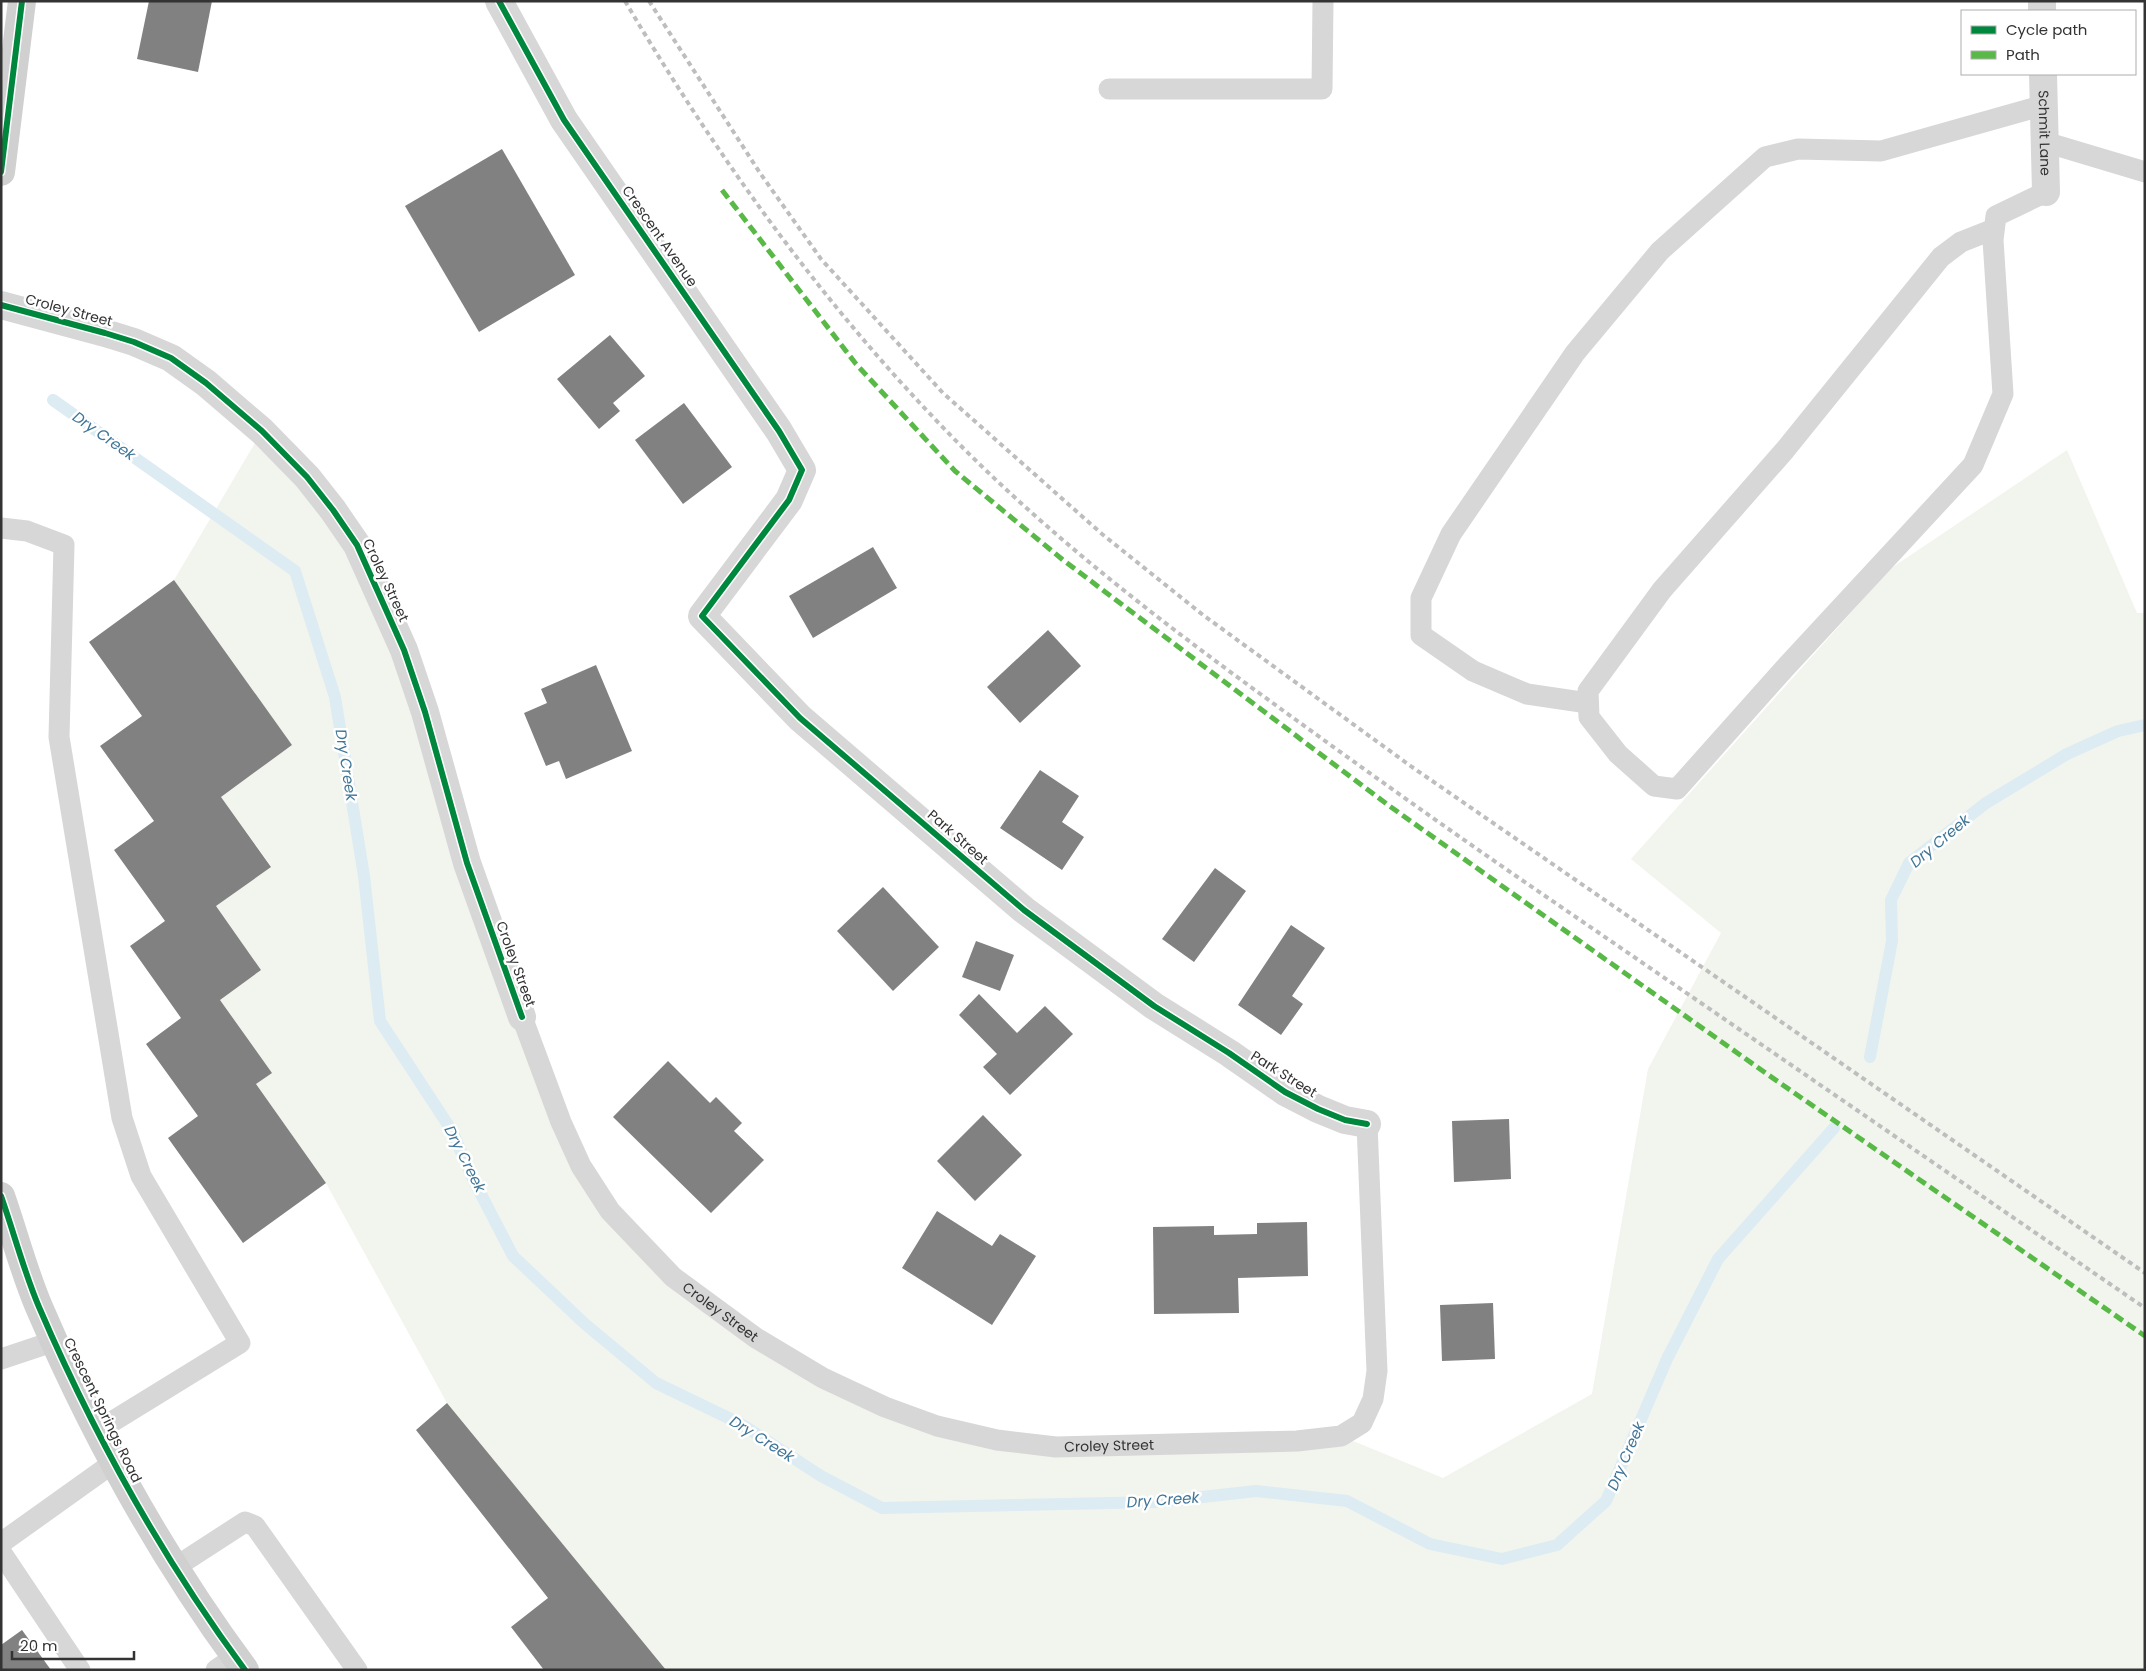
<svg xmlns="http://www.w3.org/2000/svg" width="2146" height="1671" viewBox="0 0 2146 1671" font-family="Poppins,sans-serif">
<rect width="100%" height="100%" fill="#fff"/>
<!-- green -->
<polygon fill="#f1f5ed" points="262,431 357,545 581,1166 673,1277 823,1378 997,1440 1341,1436 1443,1478 1592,1394 1648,1069 1721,933 1631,859 1890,569 2067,450 2137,613 2145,613 2145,1670 666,1670 447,1403 326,1183 256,1084 271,1073 220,1000 261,970 216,906 271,866 221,797 292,745 174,580"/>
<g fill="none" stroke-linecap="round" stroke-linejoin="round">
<!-- stream -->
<g stroke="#ddebf3" stroke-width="12">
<polyline points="53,400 295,571 335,697 364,876 380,1021 452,1131 472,1177 513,1256 585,1324 656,1383 741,1424 821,1476 882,1508 1158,1502 1256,1491 1347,1501 1430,1544 1502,1559 1557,1545 1606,1501 1667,1359 1718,1259 1834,1128"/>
<polyline points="1870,1057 1892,941 1891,900 1909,863 1986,803 2067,754 2118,731 2145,725"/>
</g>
</g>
<!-- building -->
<g fill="#818181">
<polygon points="149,1 212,1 198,72 137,59"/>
<polygon points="502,149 575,275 479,332 405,206"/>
<polygon points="610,335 645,376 613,403 620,411 599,429 557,379"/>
<polygon points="684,403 732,467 683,504 635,440"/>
<polygon points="873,547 897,588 813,638 789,596"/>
<polygon points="174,580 292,745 221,797 271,867 216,906 261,970 220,1000 272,1073 256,1084 326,1183 243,1243 168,1138 198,1116 146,1044 181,1018 130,946 165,921 114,850 154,821 100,746 142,716 89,642"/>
<polygon points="1048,630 1081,666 1020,723 987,687"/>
<polygon points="596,665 632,751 566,779 559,761 546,766 524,713 547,703 541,689"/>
<polygon points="1040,770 1079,796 1062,822 1084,837 1062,870 1000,828"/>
<polygon points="1215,868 1246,891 1194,962 1162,939"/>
<polygon points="883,887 939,947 893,991 837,931"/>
<polygon points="1291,925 1325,948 1292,996 1303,1004 1281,1035 1238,1005"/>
<polygon points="976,941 1014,955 1000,991 962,977"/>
<polygon points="979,994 1017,1033 1045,1006 1073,1034 1010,1095 983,1067 997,1054 959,1015"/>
<polygon points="668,1061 710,1103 716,1097 742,1123 734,1131 764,1160 711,1213 613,1117"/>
<polygon points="983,1115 1022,1155 975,1201 937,1161"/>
<polygon points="1509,1119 1511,1179 1454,1182 1452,1121"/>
<polygon points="937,1211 992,1246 1000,1234 1036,1256 992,1325 902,1268"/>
<polygon points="1307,1222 1308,1276 1238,1278 1239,1313 1154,1314 1153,1227 1214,1226 1214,1235 1257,1234 1257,1223"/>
<polygon points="1493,1303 1495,1359 1442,1361 1440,1305"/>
<polygon points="447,1403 666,1670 544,1670 511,1627 548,1598 416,1430"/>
<polygon points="22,1630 51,1670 1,1670 1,1645"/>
</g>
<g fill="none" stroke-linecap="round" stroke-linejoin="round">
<!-- lane -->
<g stroke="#d7d7d7" stroke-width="21">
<polyline points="1109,89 1322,89 1323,1"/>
<polyline points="2045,142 2145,172"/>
<polyline points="1994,229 1961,242 1941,257 1785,450 1662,590 1588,691 1589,717 1618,754 1654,786 1677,789 1785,668 1973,465 2003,394 1993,240 1996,216 2046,192"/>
<polyline points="1,528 27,531 64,545 59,737 122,1118 141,1176 240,1343 97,1431"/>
<polyline points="1588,703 1527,694 1473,671 1421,635 1421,598 1451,534 1575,353 1660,251 1765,157 1798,149 1881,151 2044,105"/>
<path id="s1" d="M522,1017L561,1122L581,1166L610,1211L673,1277L756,1338L823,1378L885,1407L937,1426L997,1440L1056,1447L1297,1441L1341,1436L1362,1423L1373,1399L1377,1371L1367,1124"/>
<polyline points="1,1359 55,1341"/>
<polyline points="1,1543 113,1463"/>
<polyline points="1,1552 80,1670"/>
<polyline points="174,1568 245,1522 255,1526 357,1670"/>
<polyline points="216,1670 235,1657"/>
</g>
<!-- street -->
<g stroke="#d7d7d7" stroke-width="28">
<polyline points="499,1 564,120 779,431 802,470 789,500 702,616 800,718 1024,910 1154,1006 1229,1053 1285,1092 1318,1109 1345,1120 1367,1124"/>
<polyline points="2042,1 2042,11"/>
<path id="s2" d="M2043,74L2046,192"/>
<polyline points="1,305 105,333 134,342 171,358 206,383 262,431 307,477 333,510 357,545 404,650 425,712 467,863 522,1017"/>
</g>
<!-- secondary -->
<g stroke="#d0d0d0" stroke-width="28">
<polyline points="1,172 22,1"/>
<path d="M1,1196C14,1233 24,1272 39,1307C94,1435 162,1558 245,1670"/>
</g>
<!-- rail -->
<g stroke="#bebebe" stroke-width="4" stroke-dasharray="5 4" stroke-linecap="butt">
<path d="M625,1C713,150 814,292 933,417C1031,521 1144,609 1259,693C1344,755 1429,816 1516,876C1726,1020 1935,1164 2145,1308"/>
<polyline points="649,1 760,173 821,259 943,393 1102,534 1203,615 1412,767 2145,1273"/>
</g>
<!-- quiet -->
<polyline stroke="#58b947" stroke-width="5" stroke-dasharray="10 5" stroke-linecap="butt" points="722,190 856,364 955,471 1063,560 1388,805 1767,1074 2145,1336"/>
<!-- cycleway casing -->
<g stroke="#fff" stroke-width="9">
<g id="cycleway">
<polyline points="499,1 564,120 779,431 802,470 789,500 702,616 800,718 1024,910 1154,1006 1229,1053 1285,1092 1318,1109 1345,1120 1367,1124"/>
<polyline points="1,172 22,1"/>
<polyline points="1,305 105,333 134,342 171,358 206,383 262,431 307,477 333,510 357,545 404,650 425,712 467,863 522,1017"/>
<path d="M1,1196C14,1233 24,1272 39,1307C94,1435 162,1558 245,1670"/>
</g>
</g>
<!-- cycleway -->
<use href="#cycleway" stroke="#00873e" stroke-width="6"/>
</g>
<g text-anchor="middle" stroke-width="5" stroke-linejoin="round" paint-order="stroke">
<!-- street labels -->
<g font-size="14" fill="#333" stroke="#fff">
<text dy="5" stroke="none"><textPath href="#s2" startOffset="59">Schmit Lane</textPath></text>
<text transform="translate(660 236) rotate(55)" y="5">Crescent Avenue</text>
<text transform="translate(69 310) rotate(15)" y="5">Croley Street</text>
<text transform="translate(386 580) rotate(65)" y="5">Croley Street</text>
<text transform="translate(958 837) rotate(41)" y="5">Park Street</text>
<text transform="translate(516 964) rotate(70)" y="5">Croley Street</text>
<text transform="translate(1284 1074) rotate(32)" y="5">Park Street</text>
<text dy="5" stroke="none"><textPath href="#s1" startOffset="364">Croley Street</textPath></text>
<text transform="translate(103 1410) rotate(64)" y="5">Crescent Springs Road</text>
<text dy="5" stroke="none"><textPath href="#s1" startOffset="784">Croley Street</textPath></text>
</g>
<!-- water labels -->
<g font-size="15" font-style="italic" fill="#3f7597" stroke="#fff">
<text transform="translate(104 436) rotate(35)" y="5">Dry Creek</text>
<text transform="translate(346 765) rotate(81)" y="5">Dry Creek</text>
<text transform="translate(1940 841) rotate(-40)" y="5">Dry Creek</text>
<text transform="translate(465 1159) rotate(63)" y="5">Dry Creek</text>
<text transform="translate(762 1439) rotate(32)" y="5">Dry Creek</text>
<text transform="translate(1626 1456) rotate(-67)" y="5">Dry Creek</text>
<text transform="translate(1163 1500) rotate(-4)" y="5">Dry Creek</text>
</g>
</g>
<!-- border -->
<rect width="2146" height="1671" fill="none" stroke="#333333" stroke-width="5"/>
<!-- legend -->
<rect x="1961" y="10" width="175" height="65" fill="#ffffff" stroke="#adadad"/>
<rect x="1971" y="26" width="25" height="8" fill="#00873e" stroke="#adadad"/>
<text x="2006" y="35" font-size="15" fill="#333333">Cycle path</text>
<rect x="1971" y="51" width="25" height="8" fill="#58b947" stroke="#adadad"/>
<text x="2006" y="60" font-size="15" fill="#333333">Path</text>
<!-- scale -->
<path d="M12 1651v8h122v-8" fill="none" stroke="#333333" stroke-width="2.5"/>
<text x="20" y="1651" font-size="15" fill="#333333" stroke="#ffffff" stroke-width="4" paint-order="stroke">20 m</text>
</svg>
